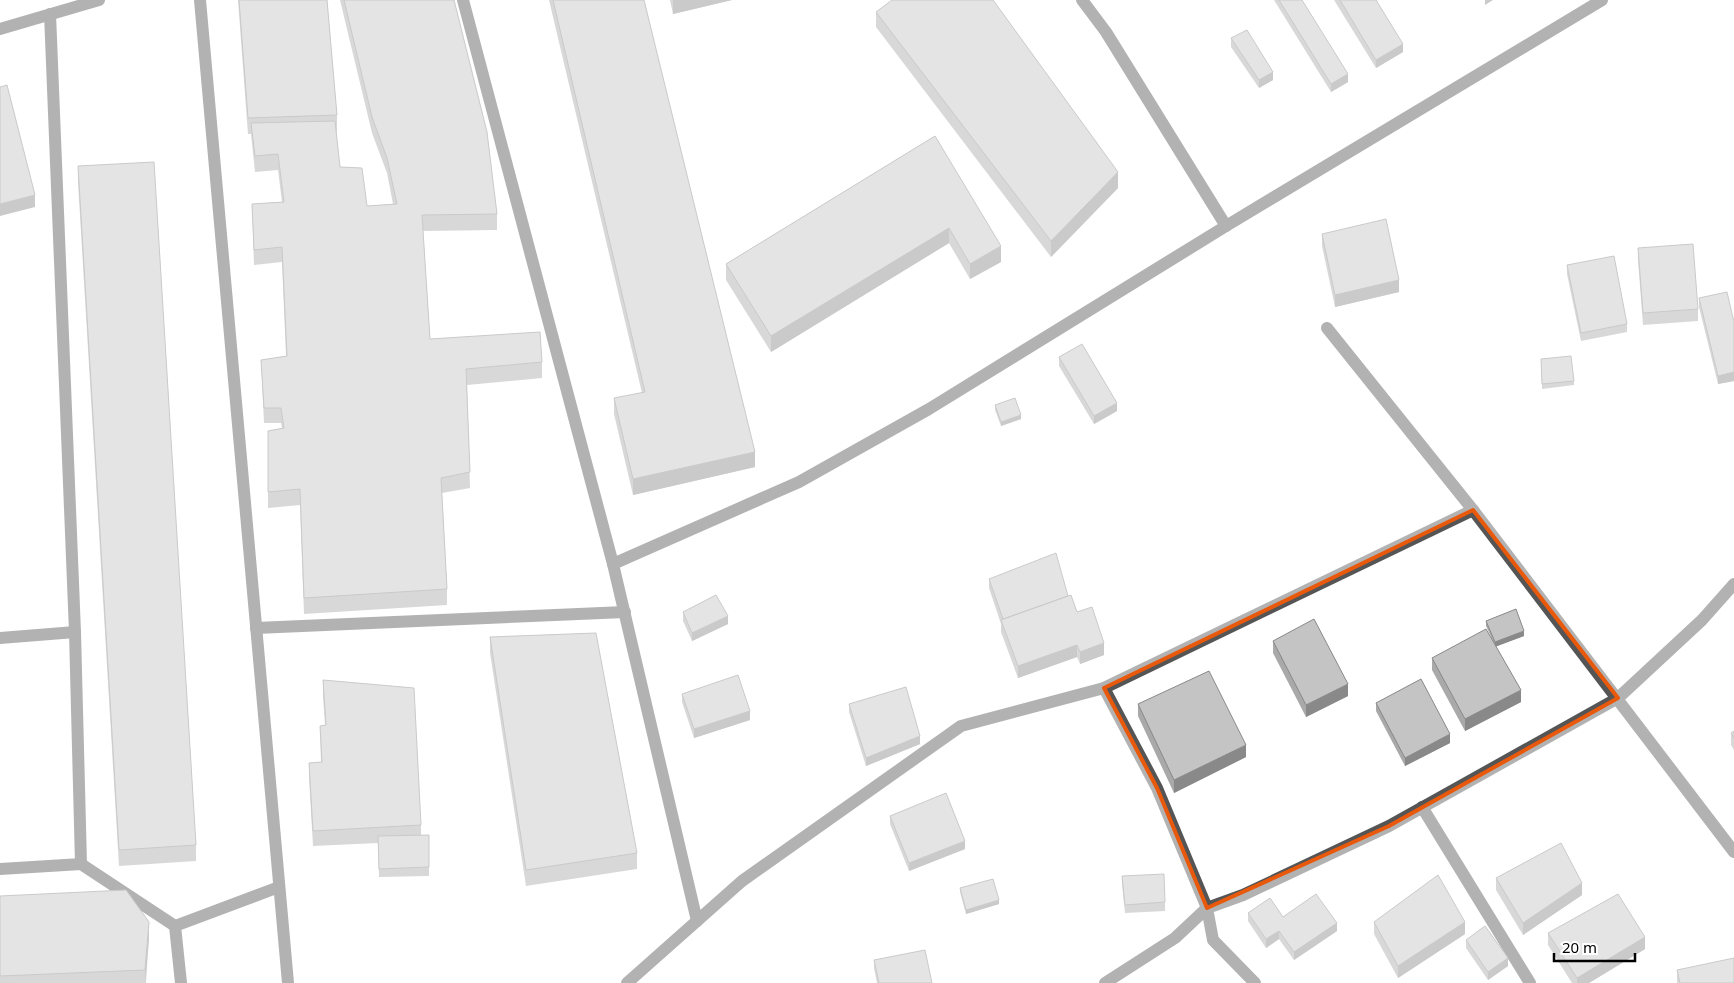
<svg xmlns="http://www.w3.org/2000/svg" width="1734" height="983" viewBox="0 0 1734 983" font-family="'Noto Sans',sans-serif">
<rect width="100%" height="100%" fill="#fff"/>
<g fill="none" stroke-linecap="round" stroke-linejoin="round">
<!-- minor -->
<g stroke="#555" stroke-width="12">
<polyline points="200,0 288,983"/>
<polyline points="463,0 613,564 697,921"/>
<polyline points="1082,0 1106,32 1226,226"/>
<polyline points="0,29 99,0"/>
<polyline points="1327,328 1473,510"/>
<polyline points="613,564 799,482 929,409 1226,226 1602,0"/>
<polyline points="256,628 625,612"/>
<polyline points="0,638 75,632"/>
<polyline points="1104,688 1157,788 1207,908 1213,940 1255,983"/>
<polyline points="1422,807 1530,983"/>
<polyline points="81,864 175,926 181,983"/>
<polyline points="0,869 81,864 75,632 50,14"/>
<polyline points="175,926 279,887"/>
<polyline points="627,983 742,881 961,726 1104,688 1473,510 1734,852"/>
<polyline points="1105,983 1175,938 1207,908 1243,895 1389,826 1618,698 1702,620 1734,584"/>
</g>
</g>
<!-- wall -->
<g fill="#a9a9a9">
<polygon points="238,0 327,0 337,115 337,131 336,131 340,167 367,206 393,204 387,173 372,133 340,0 454,0 497,214 497,230 423,231 430,339 542,362 542,378 467,385 470,488 442,493 447,589 447,605 304,614 300,505 268,508 268,431 282,428 281,423 264,423 261,360 286,356 282,262 254,265 252,204 282,202 278,170 255,172 251,134 248,134"/>
<polygon points="549,0 644,0 755,467 633,495 614,414 614,398 642,393"/>
<polygon points="670,0 732,0 673,14"/>
<polygon points="1274,0 1302,0 1348,82 1331,92"/>
<polygon points="1334,0 1376,0 1403,52 1376,68"/>
<polygon points="876,12 1118,188 1051,257 876,27"/>
<polygon points="1231,38 1273,80 1259,88 1231,47"/>
<polygon points="935,136 1001,262 970,279 949,243 771,352 726,280 726,264"/>
<polygon points="78,166 196,845 196,861 119,866 78,182"/>
<polygon points="1322,234 1399,292 1335,307 1322,246"/>
<polygon points="1638,248 1698,309 1698,321 1643,325 1638,260"/>
<polygon points="1567,265 1627,324 1627,332 1581,341 1567,274"/>
<polygon points="1699,298 1734,322 1734,381 1718,384 1699,307"/>
<polygon points="1059,357 1117,411 1094,424 1059,366"/>
<polygon points="1541,359 1574,381 1574,385 1542,389"/>
<polygon points="995,405 1021,419 1001,426 995,410"/>
<polygon points="989,579 1068,596 1104,655 1080,664 1077,657 1018,678 1001,632 1001,624 989,588"/>
<polygon points="683,612 728,624 692,641 683,621"/>
<polygon points="1486,621 1524,636 1496,646 1521,702 1465,731 1432,670 1432,658 1494,643 1486,626"/>
<polygon points="490,637 637,853 637,869 526,886 490,653"/>
<polygon points="1273,641 1348,696 1306,717 1273,653"/>
<polygon points="323,680 421,825 421,835 429,835 429,876 379,877 378,843 313,846 309,778 309,763 321,762 320,726 325,725 323,696"/>
<polygon points="682,694 750,720 694,738 682,702"/>
<polygon points="1376,703 1450,743 1405,766 1376,711"/>
<polygon points="849,704 920,744 866,766 849,712"/>
<polygon points="1138,704 1246,757 1174,793 1138,716"/>
<polygon points="1734,731 1734,750 1731,745 1731,733"/>
<polygon points="890,816 965,849 909,871 890,824"/>
<polygon points="1122,876 1165,902 1165,911 1125,913 1122,884"/>
<polygon points="1496,878 1582,895 1523,935 1496,890"/>
<polygon points="960,888 999,904 966,914 960,892"/>
<polygon points="0,896 149,938 146,983 0,983"/>
<polygon points="1248,913 1283,917 1337,931 1294,960 1279,939 1266,948 1248,921"/>
<polygon points="1374,922 1465,934 1398,978 1374,934"/>
<polygon points="1548,933 1645,949 1589,983 1572,983 1548,945"/>
<polygon points="1466,940 1508,966 1488,980 1466,948"/>
<polygon points="874,960 932,983 877,983 874,968"/>
<polygon points="1677,970 1734,983 1677,983"/>
</g>
<!-- shaded-wall -->
<g fill="#898989">
<polygon points="673,0 732,0 673,14"/>
<polygon points="1485,0 1493,0 1485,5"/>
<polygon points="1403,44 1403,52 1376,68 1376,60"/>
<polygon points="1273,72 1273,80 1259,88 1259,80"/>
<polygon points="1348,74 1348,82 1331,92 1331,84"/>
<polygon points="1118,172 1118,188 1051,257 1051,241"/>
<polygon points="35,195 35,207 0,216 0,204"/>
<polygon points="949,228 949,243 771,352 771,336"/>
<polygon points="1001,246 1001,262 970,279 970,264"/>
<polygon points="1399,280 1399,292 1335,307 1335,295"/>
<polygon points="1734,372 1734,381 1718,384 1718,376"/>
<polygon points="1117,403 1117,411 1094,424 1094,416"/>
<polygon points="1021,415 1021,419 1001,426 1001,422"/>
<polygon points="755,452 755,467 633,495 633,479"/>
<polygon points="728,616 728,624 692,641 692,633"/>
<polygon points="1524,631 1524,636 1495,647 1495,642"/>
<polygon points="1104,643 1104,655 1080,664 1080,652"/>
<polygon points="1077,645 1077,657 1018,678 1018,666"/>
<polygon points="1348,684 1348,696 1306,717 1306,705"/>
<polygon points="1521,690 1521,702 1465,731 1465,719"/>
<polygon points="750,711 750,720 694,738 694,729"/>
<polygon points="1450,734 1450,743 1405,766 1405,758"/>
<polygon points="920,736 920,744 866,766 866,758"/>
<polygon points="1246,745 1246,757 1174,793 1174,780"/>
<polygon points="965,841 965,849 909,871 909,863"/>
<polygon points="1582,883 1582,895 1523,935 1523,923"/>
<polygon points="999,900 999,904 966,914 966,910"/>
<polygon points="149,922 149,938 145,983 145,970"/>
<polygon points="1465,922 1465,934 1398,978 1398,966"/>
<polygon points="1337,923 1337,931 1294,960 1294,952"/>
<polygon points="1279,931 1279,939 1266,948 1266,939"/>
<polygon points="1645,937 1645,949 1589,983 1577,983 1577,978"/>
<polygon points="1508,958 1508,966 1488,980 1488,972"/>
</g>
<!-- building -->
<g fill="#c4c4c4" stroke="#898989">
<polygon points="239,0 327,0 337,115 248,118"/>
<polygon points="344,0 454,0 487,132 497,214 422,215 430,339 540,332 542,362 466,369 470,472 441,478 447,589 304,598 300,489 268,492 268,431 284,428 281,408 264,408 261,360 287,356 282,247 254,250 252,204 284,202 278,154 255,156 251,123 335,121 340,167 362,168 367,206 397,204 387,158 372,117"/>
<polygon points="553,0 644,0 755,452 633,479 614,398 645,392"/>
<polygon points="892,0 993,0 1118,172 1051,241 876,12"/>
<polygon points="1279,0 1302,0 1348,74 1331,84"/>
<polygon points="1340,0 1376,0 1403,44 1376,60"/>
<polygon points="1247,30 1273,72 1259,80 1231,38"/>
<polygon points="7,85 35,195 0,204 0,87"/>
<polygon points="935,136 1001,246 970,264 949,228 771,336 726,264"/>
<polygon points="154,162 196,845 119,850 78,166"/>
<polygon points="1386,219 1399,280 1335,295 1322,234"/>
<polygon points="1693,244 1698,309 1643,313 1638,248"/>
<polygon points="1614,256 1627,324 1581,333 1567,265"/>
<polygon points="1727,292 1734,322 1734,372 1718,376 1699,298"/>
<polygon points="1082,344 1117,403 1094,416 1059,357"/>
<polygon points="1571,356 1574,381 1542,384 1541,359"/>
<polygon points="1015,398 1021,415 1001,422 995,405"/>
<polygon points="1056,553 1068,596 1003,619 989,579"/>
<polygon points="716,595 728,616 692,633 683,612"/>
<polygon points="1071,595 1077,612 1092,607 1104,643 1080,652 1077,645 1018,666 1001,620"/>
<polygon points="1516,609 1524,631 1495,642 1486,621"/>
<polygon points="1314,619 1348,684 1306,705 1273,641"/>
<polygon points="1486,629 1521,690 1465,719 1432,658"/>
<polygon points="596,633 637,853 526,870 490,637"/>
<polygon points="1209,671 1246,745 1174,780 1138,704"/>
<polygon points="738,675 750,711 694,729 682,694"/>
<polygon points="1421,679 1450,734 1405,758 1376,703"/>
<polygon points="323,680 414,688 421,825 313,831 309,763 322,762 320,726 326,725"/>
<polygon points="906,687 920,736 866,758 849,704"/>
<polygon points="1734,731 1734,738 1731,733"/>
<polygon points="946,793 965,841 909,863 890,816"/>
<polygon points="429,835 429,867 379,869 378,836"/>
<polygon points="1561,843 1582,883 1523,923 1496,878"/>
<polygon points="1164,874 1165,902 1125,905 1122,876"/>
<polygon points="1438,875 1465,922 1398,966 1374,922"/>
<polygon points="993,879 999,900 966,910 960,888"/>
<polygon points="126,890 149,922 145,970 0,976 0,896"/>
<polygon points="1316,894 1337,923 1294,952 1279,931 1266,939 1248,913 1270,898 1283,917"/>
<polygon points="1618,894 1645,937 1577,978 1548,933"/>
<polygon points="1485,926 1508,958 1488,972 1466,940"/>
<polygon points="925,950 932,983 879,983 874,960"/>
<polygon points="1734,958 1734,983 1680,983 1677,970"/>
</g>
<!-- marked area -->
<path d="M0 0H1734V983H0ZM1473,510L1618,698L1389,826L1207,908L1157,788L1104,688Z" fill="#fff" fill-opacity=".55" fill-rule="evenodd"/>
<path fill="none" stroke="#e8590c" stroke-width="4" stroke-linejoin="round" d="M1473,510L1618,698L1389,826L1207,908L1157,788L1104,688Z"/>
<!-- scale -->
<path d="M1554 953v8h81v-8" fill="none" stroke="#000000" stroke-width="2.5"/>
<text x="1562" y="953" font-size="15" fill="#000000" stroke="#ffffff" stroke-width="4" paint-order="stroke">20 m</text>
</svg>
